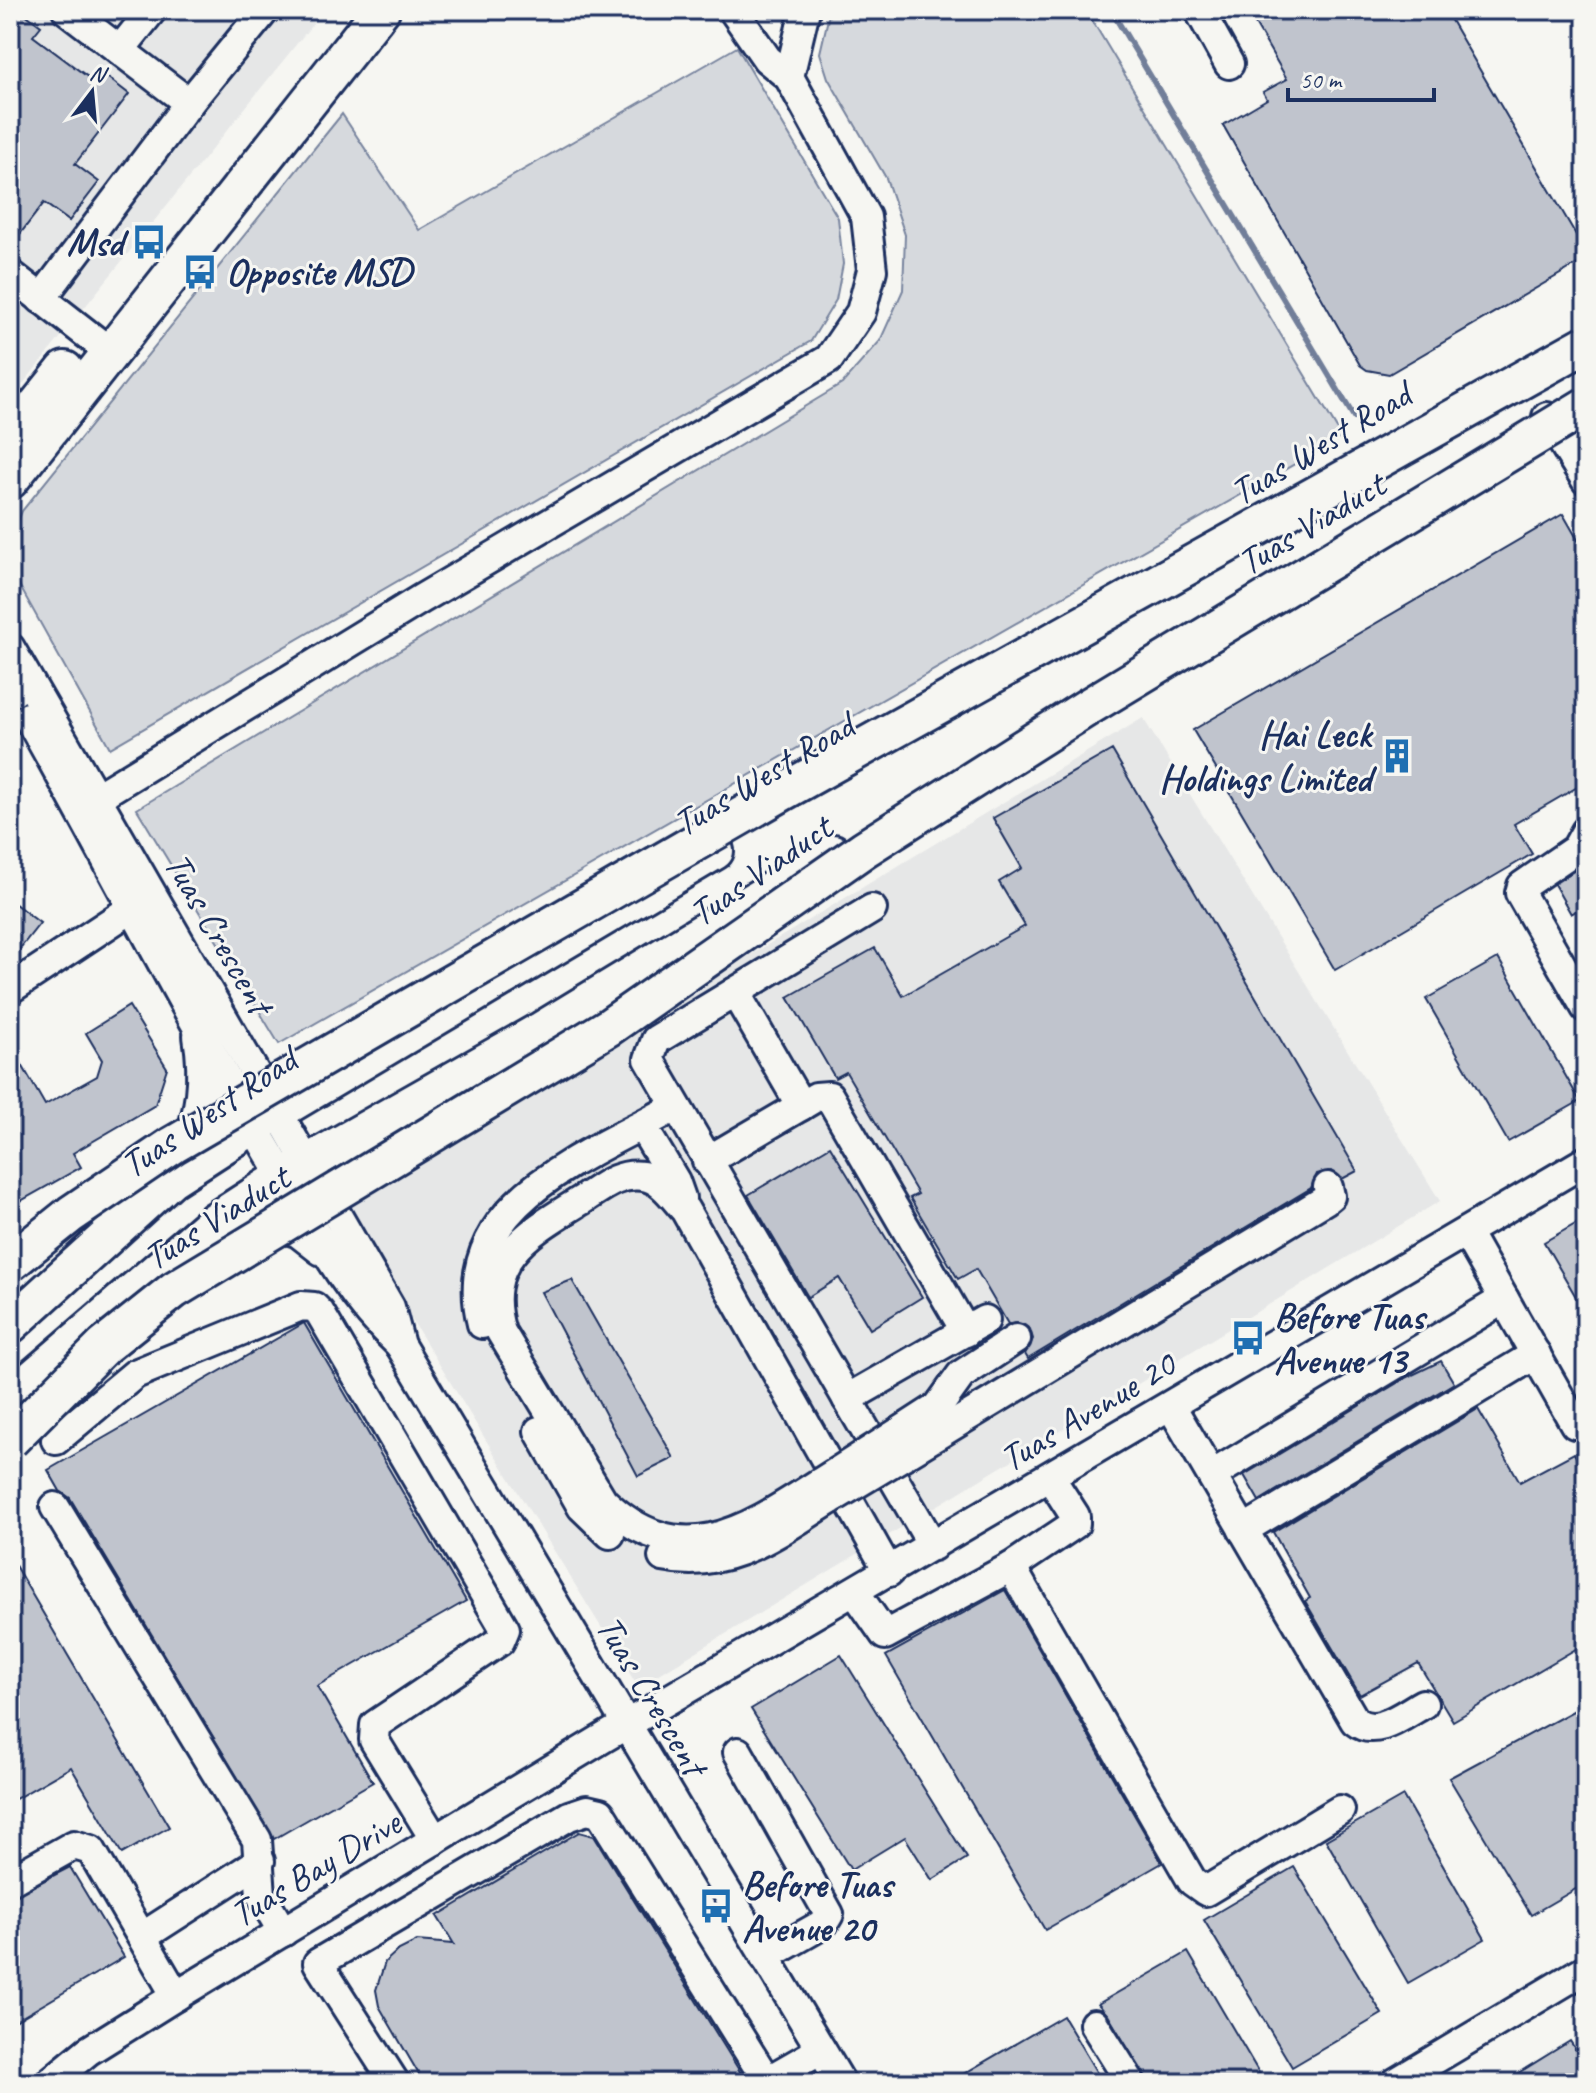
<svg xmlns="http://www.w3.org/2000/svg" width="1596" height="2093" viewBox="0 0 1596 2093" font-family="Caveat,sans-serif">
<rect width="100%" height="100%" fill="#f6f6f2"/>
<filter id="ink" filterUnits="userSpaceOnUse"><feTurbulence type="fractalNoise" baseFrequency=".0125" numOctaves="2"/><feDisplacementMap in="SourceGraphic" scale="16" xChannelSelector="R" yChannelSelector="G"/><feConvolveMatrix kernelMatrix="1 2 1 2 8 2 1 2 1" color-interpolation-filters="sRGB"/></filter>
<g filter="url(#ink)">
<!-- built -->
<g fill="#e6e7e7">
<polygon points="10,10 324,10 10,400"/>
<polygon points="1143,718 1440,1201 638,1687 340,1203"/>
</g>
<!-- green -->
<g fill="#d6d9dd" stroke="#78849e" stroke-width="2">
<polygon points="830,10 1086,10 1342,437 279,1044 137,809 842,384 880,341 903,290 905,235 886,178 828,78 820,53"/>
<polygon points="737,47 838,218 843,264 836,300 811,341 110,748 13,574 11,538 22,511 342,114 419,230"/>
</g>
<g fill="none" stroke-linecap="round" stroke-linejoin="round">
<!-- stream -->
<polyline stroke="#717e99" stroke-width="6" points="1111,10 1354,417"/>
</g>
<!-- building -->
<g fill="#c0c4cd" stroke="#1b2f5e" stroke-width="2">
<polygon points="10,10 20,10 41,26 33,36 92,80 99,71 129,94 75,164 99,182 69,221 44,203 10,247"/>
<polygon points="1247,10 1445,10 1586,252 1586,259 1389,374 1367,370 1360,365 1223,125 1267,99 1263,92 1287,79"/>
<polygon points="1563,514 1586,554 1586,782 1514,824 1532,854 1335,970 1193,730"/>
<polygon points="1112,750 1357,1171 1342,1179 1332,1171 1317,1174 1311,1188 1028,1359 1025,1354 1033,1339 1030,1329 1023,1324 1008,1324 976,1269 958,1279 910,1198 918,1194 846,1072 835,1078 788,997 875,948 903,996 1025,926 999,882 1022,868 993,818"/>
<polygon points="1586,863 1586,906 1571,914 1554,884"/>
<polygon points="10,900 40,923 10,961"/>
<polygon points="1498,958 1580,1101 1508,1142 1426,999"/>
<polygon points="129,1006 167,1068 155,1105 73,1153 81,1167 10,1207 10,1044 45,1105 97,1076 102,1060 86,1033"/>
<polygon points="830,1146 922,1297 870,1329 839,1278 808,1297 748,1195"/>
<polygon points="1586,1218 1586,1314 1544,1242"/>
<polygon points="572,1280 674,1458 638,1476 541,1292"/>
<polygon points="304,1323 466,1601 317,1686 373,1782 274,1839 70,1498 60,1491 48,1470"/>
<polygon points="1441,1361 1454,1383 1259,1501 1244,1475 1404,1379"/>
<polygon points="1478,1409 1520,1482 1574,1453 1586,1475 1586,1643 1453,1721 1418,1663 1360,1695 1305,1601 1310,1598 1273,1532"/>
<polygon points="10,1557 169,1827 122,1854 71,1767 10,1802"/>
<polygon points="1005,1590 1162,1863 1045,1930 886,1656"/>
<polygon points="841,1655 967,1858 932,1880 905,1837 851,1870 751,1709"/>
<polygon points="1586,1704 1586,1883 1531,1915 1449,1778"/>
<polygon points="1403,1796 1485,1939 1408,1983 1326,1840"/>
<polygon points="579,1832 594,1836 747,2083 424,2083 379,2006 376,1990 385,1962 397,1951 417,1941 454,1944 437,1916"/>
<polygon points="70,1867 124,1957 10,2024 10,1898"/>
<polygon points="1294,1867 1382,2014 1292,2067 1204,1920"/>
<polygon points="1188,1952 1265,2083 1148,2083 1108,2015 1098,2004"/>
<polygon points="1063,2016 1103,2083 948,2083"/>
<polygon points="1570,2041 1586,2066 1586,2083 1502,2083"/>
</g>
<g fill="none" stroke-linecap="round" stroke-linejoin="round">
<!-- minor casing -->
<g stroke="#1b2f5e" stroke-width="34">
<g id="minor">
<polyline points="67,10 189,103"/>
<polyline points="1199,10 1229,64"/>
<polyline points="120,50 152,10"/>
<polyline points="789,77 805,10"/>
<polyline points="10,274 110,352"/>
<polyline points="41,299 189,103 265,10"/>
<polyline points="1547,417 1586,480"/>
<polyline points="10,648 390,1307 400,1345 841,2083"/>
<path d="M28,717C111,864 187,1015 273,1160C311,1224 344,1293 399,1344"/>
<polyline points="97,797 421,599 829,359 861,312 872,270 866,217 789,77 767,59 733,10"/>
<polyline points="1586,831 1576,849 1522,886 1520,893 1586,1008"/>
<polyline points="872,909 656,1040 649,1059 933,1546"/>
<polyline points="10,989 149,897"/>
<polyline points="735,992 801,1106"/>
<polyline points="642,1126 675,1181 681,1198"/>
<polyline points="707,1161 816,1097 829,1096 966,1332"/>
<polyline points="1466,1232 1575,1424"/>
<path d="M482,1324C451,1201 592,1155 675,1107"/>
<polyline points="847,1399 985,1320"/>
<path d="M1171,1406L1355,1721C1376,1738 1403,1715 1423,1704"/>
<polyline points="539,1431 582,1507 610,1534"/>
<polyline points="890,1438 938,1407 961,1375 1016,1339"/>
<polyline points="56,1440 135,1374 301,1306 314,1307 320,1313 505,1629 500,1641 375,1725 374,1740 435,1840"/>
<polyline points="904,1455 1325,1200 1330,1196 1328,1187"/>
<polyline points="1212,1475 1504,1299"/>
<polyline points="1050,1477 1075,1516 1075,1524 1011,1567 1192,1881 1206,1891 1340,1810"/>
<path d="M821,1482C745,1531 681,1575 603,1501L501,1332C479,1259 530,1232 582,1200C601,1188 619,1172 643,1176C662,1179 673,1197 685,1210L889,1572"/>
<polyline points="55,1507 257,1840 261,1895 283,1932"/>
<polyline points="1243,1530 1536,1354"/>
<path d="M663,1557C731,1571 776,1533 831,1499"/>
<polyline points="855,1592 885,1635 1011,1567"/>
<polyline points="738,1752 829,1914 823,1924 765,1957"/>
<polyline points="10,1881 74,1845 91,1850 176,1996"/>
<polyline points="142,1937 260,1861"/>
<polyline points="1094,2024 1131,2083"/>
<polyline points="767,2081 821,2050"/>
<polyline points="49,2083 88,2051 176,1996 605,1737 1586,1161"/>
<polyline points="395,2083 318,1963 569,1816 587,1810 600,1813 767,2081 764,2083"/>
<polyline points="1395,2083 1586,1969"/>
</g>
</g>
<!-- major casing -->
<g stroke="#1b2f5e" stroke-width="42">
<g id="major">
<polyline points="10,439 65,370"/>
<polyline points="10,480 381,10"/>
<polyline points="10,686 12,688"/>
<path d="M188,1151C205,1113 209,1077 202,1036"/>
<polyline points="260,1216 300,1229 323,1247"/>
<polyline points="10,1325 171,1179 253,1126 715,851"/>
<polyline points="10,1398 215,1221 283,1177 542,1030 833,853"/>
</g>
</g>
<!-- minor -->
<use href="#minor" stroke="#f6f6f2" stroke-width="28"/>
<!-- major -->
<use href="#major" stroke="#f6f6f2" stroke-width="36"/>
<!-- minor-bridge casing -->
<g stroke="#1b2f5e" stroke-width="34" stroke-linecap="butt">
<g id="minor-bridge">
<polyline points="821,1482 890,1438"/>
<polyline points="831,1499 904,1455"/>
</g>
</g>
<!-- major-bridge casing -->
<g stroke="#1b2f5e" stroke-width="42" stroke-linecap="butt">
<g id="major-bridge">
<polyline points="10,1263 71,1214 173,1145 407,1009 781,793 1586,344"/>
<polyline points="10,1440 104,1346 174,1290 609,1027 864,849 1088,707 1586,406"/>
</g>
</g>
<!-- minor-bridge -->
<use href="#minor-bridge" stroke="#f6f6f2" stroke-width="28"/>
<!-- major-bridge -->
<use href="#major-bridge" stroke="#f6f6f2" stroke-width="36"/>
</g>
</g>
<!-- icons -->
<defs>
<g id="bus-bare" transform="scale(2.76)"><path d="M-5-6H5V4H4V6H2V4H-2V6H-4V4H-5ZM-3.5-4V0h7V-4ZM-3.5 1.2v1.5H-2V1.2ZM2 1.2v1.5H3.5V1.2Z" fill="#1f6fb2" stroke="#f6f6f2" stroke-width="2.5" paint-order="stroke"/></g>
<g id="building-bare" transform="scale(2.76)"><path d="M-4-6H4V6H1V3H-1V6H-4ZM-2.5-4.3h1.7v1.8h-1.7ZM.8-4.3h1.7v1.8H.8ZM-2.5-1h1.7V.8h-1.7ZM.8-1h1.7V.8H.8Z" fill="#1f6fb2" stroke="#f6f6f2" stroke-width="2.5" paint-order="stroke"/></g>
</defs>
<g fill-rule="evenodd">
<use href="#bus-bare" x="149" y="242"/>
<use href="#bus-bare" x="200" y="272"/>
<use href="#building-bare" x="1397" y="756"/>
<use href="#bus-bare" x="1248" y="1338"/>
<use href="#bus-bare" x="716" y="1906"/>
</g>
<g text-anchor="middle" stroke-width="6" stroke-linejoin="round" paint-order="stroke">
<!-- poi labels -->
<g font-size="38" font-weight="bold" fill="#1b2f5e" stroke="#f6f6f2" text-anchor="start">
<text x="123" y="255" text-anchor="end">Msd</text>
<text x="226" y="285">Opposite MSD</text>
<text x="1371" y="747" text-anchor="end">Hai Leck<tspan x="1371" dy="44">Holdings Limited</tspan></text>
<text x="1274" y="1329">Before Tuas<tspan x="1274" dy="44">Avenue 13</tspan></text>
<text x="742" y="1897">Before Tuas<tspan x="742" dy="44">Avenue 20</tspan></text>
</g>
<!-- street labels -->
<g font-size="38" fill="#1b2f5e" stroke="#f6f6f2">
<text transform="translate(1320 443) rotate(-31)" y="13">Tuas West Road</text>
<text transform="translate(1311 523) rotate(-31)" y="13">Tuas Viaduct</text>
<text transform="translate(763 774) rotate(-31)" y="13">Tuas West Road</text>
<text transform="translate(760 870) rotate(-35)" y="13">Tuas Viaduct</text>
<text transform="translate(219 933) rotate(60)" y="13">Tuas Crescent</text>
<text transform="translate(208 1112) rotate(-34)" y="13">Tuas West Road</text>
<text transform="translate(216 1217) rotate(-32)" y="13">Tuas Viaduct</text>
<text transform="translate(1087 1411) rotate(-31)" y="13">Tuas Avenue 20</text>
<text transform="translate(652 1695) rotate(59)" y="13">Tuas Crescent</text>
<text transform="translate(315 1868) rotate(-31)" y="13">Tuas Bay Drive</text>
</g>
</g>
<!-- margin -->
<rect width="1596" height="2093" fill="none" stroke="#f6f6f2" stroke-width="40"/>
<rect x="20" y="20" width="1556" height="2053" fill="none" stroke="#1b2f5e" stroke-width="3" filter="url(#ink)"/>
<!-- north arrow -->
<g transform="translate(92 92) rotate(16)" stroke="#f6f6f2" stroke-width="6" paint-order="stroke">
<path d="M0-6L14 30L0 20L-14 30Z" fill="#1b2f5e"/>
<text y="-12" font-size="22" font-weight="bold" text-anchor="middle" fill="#1b2f5e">N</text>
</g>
<!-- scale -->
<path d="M1288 88v12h146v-12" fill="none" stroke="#1b2f5e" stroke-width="4"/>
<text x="1300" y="88" font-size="24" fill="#1b2f5e" stroke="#f6f6f2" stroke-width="6" paint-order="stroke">50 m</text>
</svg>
